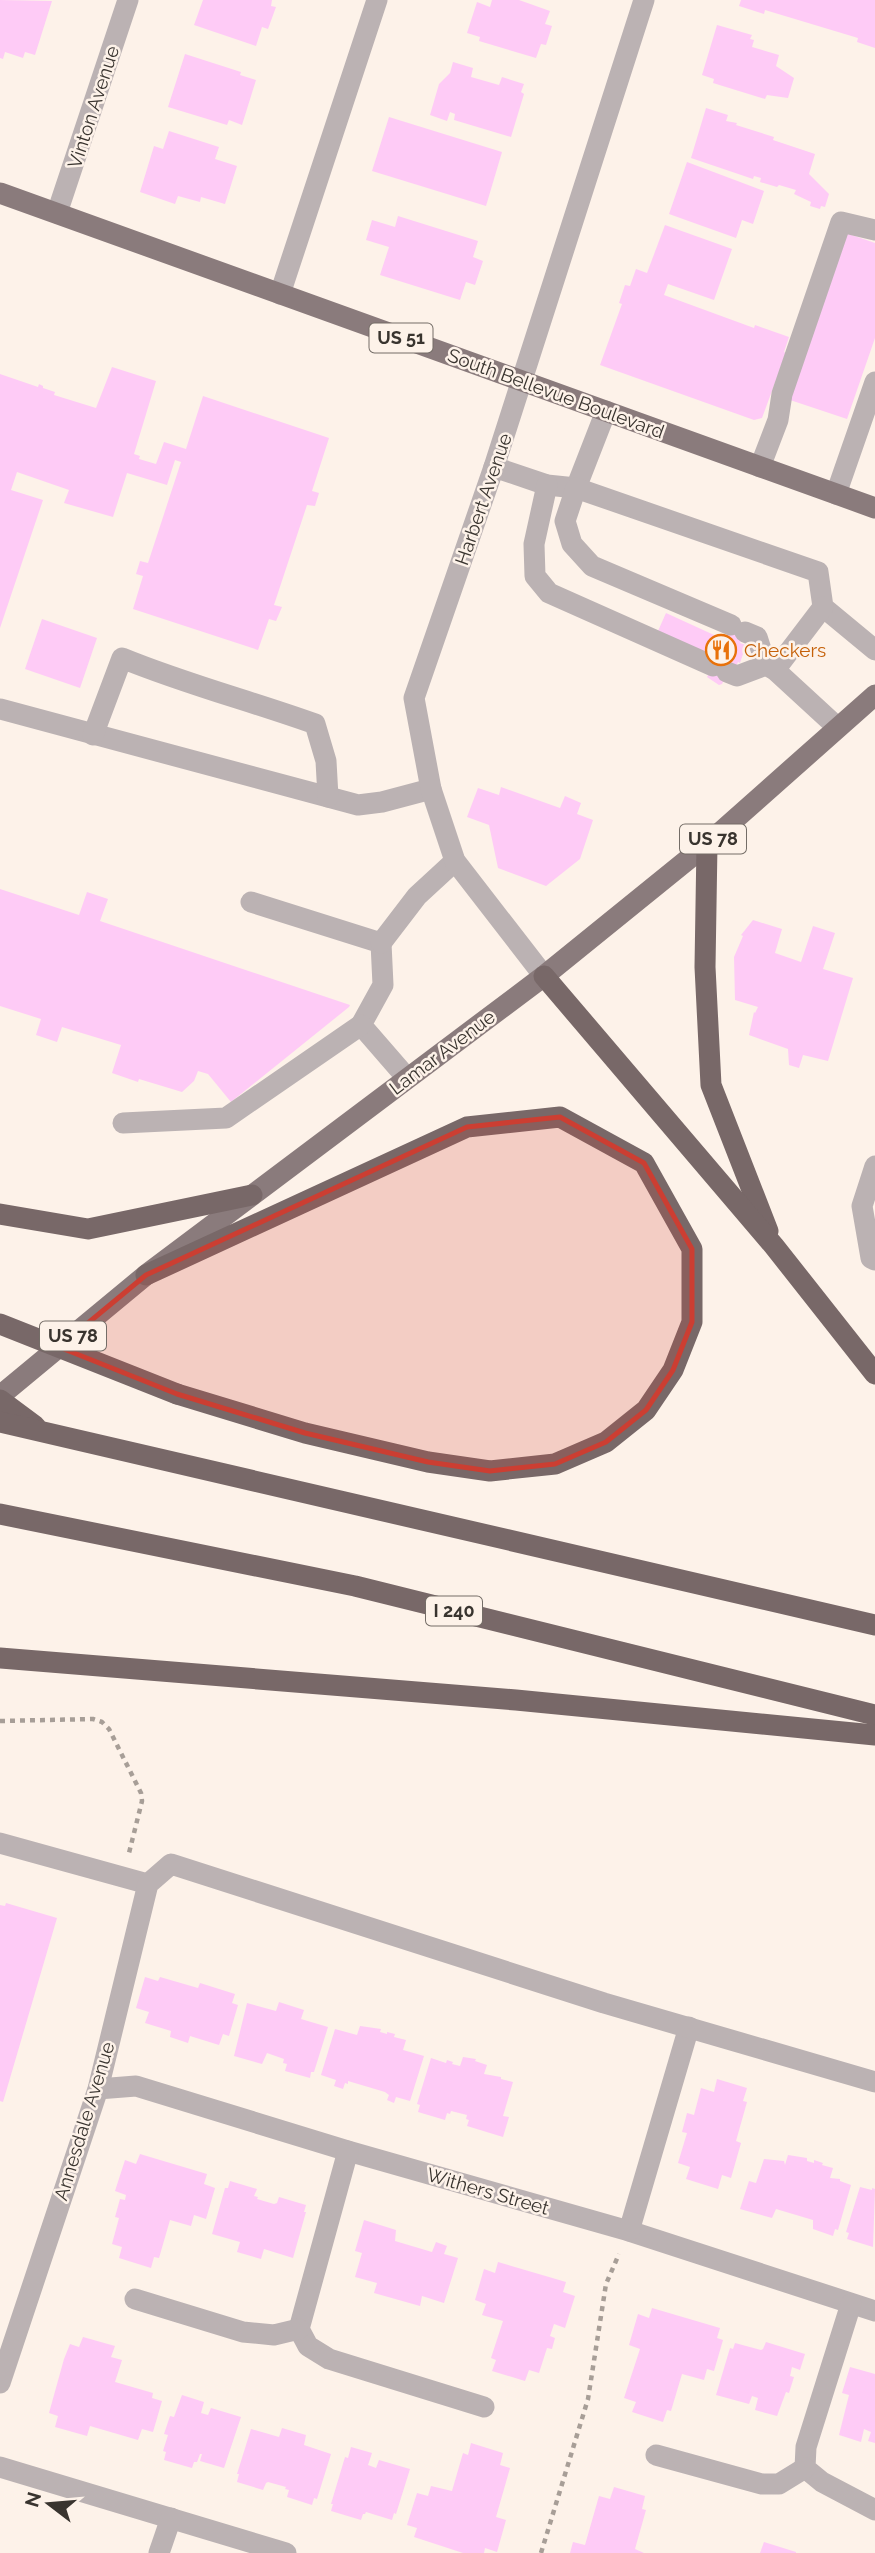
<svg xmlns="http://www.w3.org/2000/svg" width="875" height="2553" viewBox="0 0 875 2553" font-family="Raleway,sans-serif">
<rect width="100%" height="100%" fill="#fdf2e9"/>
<!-- building -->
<g fill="#fecbf6">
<polygon points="0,0 52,1 35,55 25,52 23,58 5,52 3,59 0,58"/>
<polygon points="203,0 272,0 271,6 276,7 268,29 262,27 256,46 194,25"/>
<polygon points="492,0 519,0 550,11 545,24 552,26 546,45 541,44 536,58 479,41 480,37 467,33 477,2 490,7"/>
<polygon points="741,0 875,0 875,48 857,42 858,38 765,10 764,14 739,6"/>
<polygon points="717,25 752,35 750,39 754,40 752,47 779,55 776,66 794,78 788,98 767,95 765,99 713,83 714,79 702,75"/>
<polygon points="185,54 241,72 240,75 256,80 242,125 229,120 227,125 168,107"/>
<polygon points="453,62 473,68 471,77 499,85 502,77 524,84 521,92 524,94 511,137 454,120 455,114 450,112 447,121 430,115 439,84 450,73"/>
<polygon points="706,108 728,115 726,121 737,123 736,125 774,137 773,140 815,154 809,174 829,194 825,207 821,206 820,209 810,206 811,202 794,194 796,190 779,185 777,187 760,182 761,178 754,176 753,179 691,158"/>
<polygon points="389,117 502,152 486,206 372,171"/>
<polygon points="169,131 219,147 215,159 237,166 225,204 201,197 200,202 178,196 175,204 140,192 154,146 163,149"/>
<polygon points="687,162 764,191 753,224 742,220 736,238 669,214"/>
<polygon points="398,216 478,241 473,257 483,261 475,285 466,282 460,300 380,275 389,247 366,240 372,220 395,227"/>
<polygon points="665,225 732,249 714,300 668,284 664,295 754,328 755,325 789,337 784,352 786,353 762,418 754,420 600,365 622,304 619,303 625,285 630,286 636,269 647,273"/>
<polygon points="843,232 875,243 875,338 847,419 787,399"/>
<polygon points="112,367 156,381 134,454 140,456 139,459 156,464 164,442 186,449 203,396 329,438 312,491 319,493 315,506 307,505 274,605 282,607 276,621 269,619 258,650 133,609 143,576 136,574 140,561 148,563 181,462 175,460 167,485 127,473 113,517 64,503 69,490 17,472 11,490 43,500 0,628 0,374 38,387 39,384 43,386 43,388 55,392 54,395 96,408"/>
<polygon points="666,613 725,640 733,621 746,624 747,627 740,643 746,645 740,663 738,662 734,671 729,669 722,684 719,685 707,677 716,658 658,631"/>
<polygon points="42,619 97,638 80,688 25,669"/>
<polygon points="501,787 560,808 565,796 581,803 577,814 593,820 580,859 546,886 498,868 489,825 467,817 478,788 499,795"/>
<polygon points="0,889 79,915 87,892 108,899 100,921 350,1005 349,1007 231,1102 208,1074 198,1071 194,1081 182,1092 139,1079 138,1082 112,1073 121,1045 62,1027 57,1042 36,1035 41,1019 0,1006"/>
<polygon points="753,920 782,929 775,953 801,962 813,926 835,933 823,969 853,978 828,1061 803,1055 799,1068 789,1065 788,1049 749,1035 754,1012 755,1013 758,1007 735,1000 734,957 743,936 741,935"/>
<polygon points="6,1903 57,1918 3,2102 0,2101 0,1905 5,1906"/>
<polygon points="145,1977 158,1981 160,1977 198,1988 200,1983 235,1994 232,2003 238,2005 229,2036 223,2034 219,2045 190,2036 188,2043 170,2037 171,2031 145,2023 149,2012 136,2008"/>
<polygon points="279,2002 304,2010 301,2019 328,2027 314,2072 311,2072 310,2078 285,2071 287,2064 283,2063 284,2059 267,2053 262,2064 234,2056 247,2003 276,2011"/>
<polygon points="360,2026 381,2029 380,2032 387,2034 387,2032 395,2034 394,2037 406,2040 403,2050 424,2056 410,2101 396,2097 394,2103 387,2100 389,2095 385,2092 348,2081 348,2084 345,2083 343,2089 334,2086 336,2080 321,2075 335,2029 357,2035"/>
<polygon points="463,2057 476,2059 475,2061 487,2065 484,2074 501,2077 501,2079 513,2082 503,2116 509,2117 503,2137 467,2126 469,2120 466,2119 467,2115 451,2111 450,2114 447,2113 445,2120 418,2112 420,2105 417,2104 431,2058 446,2063 447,2060 453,2062 452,2064 460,2066"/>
<polygon points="717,2079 747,2088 743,2101 747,2102 736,2141 741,2143 731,2178 722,2175 718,2189 686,2179 690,2167 678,2163 687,2133 682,2132 687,2113 694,2115 701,2088 714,2092"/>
<polygon points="140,2154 207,2174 204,2184 215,2188 206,2219 194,2215 191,2226 170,2220 159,2258 154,2257 151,2268 119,2258 122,2247 112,2244 119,2218 115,2217 120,2199 125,2200 126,2195 115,2191 125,2160 136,2164"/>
<polygon points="788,2155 807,2158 807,2161 814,2163 814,2160 823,2163 822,2165 833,2168 830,2178 840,2179 840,2181 851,2185 838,2230 835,2229 833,2236 813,2229 813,2220 776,2209 772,2218 740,2209 749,2181 756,2183 764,2159 784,2161 785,2165"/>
<polygon points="230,2181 257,2189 254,2196 258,2197 257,2199 274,2204 277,2203 279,2197 306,2205 304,2212 306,2212 293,2258 264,2249 261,2259 237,2252 240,2242 212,2234 225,2188 228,2188"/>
<polygon points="860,2187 872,2190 872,2188 875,2189 873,2247 847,2239 849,2233 846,2232"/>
<polygon points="364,2220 396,2230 395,2241 432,2252 436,2242 447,2246 444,2254 458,2258 444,2303 422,2296 420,2306 374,2293 377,2283 355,2277 362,2253 355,2251"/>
<polygon points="498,2262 566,2282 563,2292 575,2296 565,2328 554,2324 550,2336 555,2338 552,2349 547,2348 539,2373 529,2370 525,2381 492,2371 496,2360 491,2358 503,2321 482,2315 486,2304 475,2300 484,2269 495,2273"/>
<polygon points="652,2308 720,2328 717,2338 723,2340 714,2371 707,2369 704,2380 682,2374 671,2411 667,2410 663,2422 632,2412 636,2402 624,2398 640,2349 629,2345 638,2314 649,2318"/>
<polygon points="83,2337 115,2346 111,2357 122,2360 115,2382 153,2393 152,2398 162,2401 153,2432 142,2429 138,2440 90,2426 87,2436 55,2427 58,2416 49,2413 64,2359 70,2344 79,2347"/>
<polygon points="766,2342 805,2354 800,2370 792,2367 790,2376 794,2377 789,2393 786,2392 777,2416 755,2410 758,2398 752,2396 749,2404 716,2395 730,2348 733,2349 735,2343 761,2350 763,2349"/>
<polygon points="850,2367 875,2374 875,2443 868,2441 871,2432 864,2429 861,2442 839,2435 849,2395 842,2393"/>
<polygon points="182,2395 204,2402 201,2413 208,2415 211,2408 241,2417 224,2468 200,2461 202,2454 200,2454 197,2462 194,2462 192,2468 164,2460 166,2452 163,2451 168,2435 164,2434 170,2416 174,2417"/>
<polygon points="282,2428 306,2435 304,2445 331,2454 317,2499 314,2498 312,2505 287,2497 289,2490 285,2489 286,2487 268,2482 266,2483 263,2490 237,2482 239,2474 237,2474 251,2429 279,2437"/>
<polygon points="471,2443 503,2453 500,2465 510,2468 496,2517 506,2520 497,2552 485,2548 484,2553 463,2553 414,2537 417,2528 407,2525 417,2493 428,2496 431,2486 452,2491 463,2453 468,2455"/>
<polygon points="351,2447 372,2453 368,2465 376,2468 379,2460 410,2469 396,2514 394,2513 392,2520 366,2512 365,2514 363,2514 361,2520 331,2511 333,2504 331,2504 345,2457 348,2458"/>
<polygon points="614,2487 645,2496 642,2509 646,2510 635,2549 644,2553 570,2553 573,2542 585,2545 599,2496 610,2499"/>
<polygon points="764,2542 796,2552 796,2553 760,2553"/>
</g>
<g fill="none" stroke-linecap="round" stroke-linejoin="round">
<!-- path -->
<g stroke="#a79e97" stroke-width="4.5" stroke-dasharray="5 5" stroke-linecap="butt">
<polyline points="0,1721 93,1719 102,1722 109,1729 141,1793 142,1801 129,1853"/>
<polyline points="541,2553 588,2399 606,2284 619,2254"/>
</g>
<!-- minor -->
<g stroke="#bbb2b3" stroke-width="21">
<polyline points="57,213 128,0"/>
<polyline points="280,294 377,0"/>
<polyline points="494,467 547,485 576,488 606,411"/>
<polyline points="760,467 778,420 782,394 841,222 875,230"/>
<polyline points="547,485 534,544 535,576 549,593 713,666"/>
<polyline points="836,494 875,382"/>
<polyline points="731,625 592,566 572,544 565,521 576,488 818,572 823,607 875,650"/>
<polyline points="745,632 757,637 766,665"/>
<polyline points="775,670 823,607"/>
<polyline points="727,672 737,676 766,665 775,670 837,727"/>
<polyline points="0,709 358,805 382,802 431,789"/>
<path d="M93,735L122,658C185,684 251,701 315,724L326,761L328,797"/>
<polyline points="251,902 381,943 383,985 361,1025 407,1078"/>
<polyline points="381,943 417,896 455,861"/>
<polyline points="544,976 455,861 431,789 414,698 494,467 644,0"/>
<polyline points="123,1123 226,1118 361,1025"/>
<polyline points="875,1166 862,1206 871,1258 875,1260"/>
<polyline points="0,1843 148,1884"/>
<polyline points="98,2089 136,2086 348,2151 629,2231 875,2311"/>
<polyline points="348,2151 299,2329 308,2346 329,2359 484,2407"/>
<polyline points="629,2231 689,2027"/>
<polyline points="135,2299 243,2332 274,2335 299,2329"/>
<polyline points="851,2304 806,2447 805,2468 822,2482 875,2510"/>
<polyline points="0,2383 98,2089 148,1884 171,1864 604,2003 875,2082"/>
<polyline points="656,2455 762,2484 779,2484 805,2468"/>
<polyline points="0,2467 286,2553"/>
<polyline points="159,2553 171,2518"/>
</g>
<!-- major -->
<g stroke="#8a7b7c" stroke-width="21">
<polyline points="0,193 875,508"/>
<polyline points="0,1396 146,1275 544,976 707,844 875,695"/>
</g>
<!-- highway -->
<g stroke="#786868" stroke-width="21">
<polyline points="707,844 705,967 711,1085 768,1231"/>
<polyline points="544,976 774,1246 875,1374"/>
<polyline points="0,1214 88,1229 252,1195"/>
<polyline points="146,1275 467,1127 560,1117 644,1163 692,1249 692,1322 673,1370 646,1410 606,1442 555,1464 490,1471 428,1462 305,1433 177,1394"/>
<polyline points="0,1400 35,1426"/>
<polyline points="0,1422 875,1625"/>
<polyline points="0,1514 355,1586 875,1715"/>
<polyline points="0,1658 516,1700 875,1735"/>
</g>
<!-- highway-bridge -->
<polyline stroke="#786868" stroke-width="21" points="0,1324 177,1394"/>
</g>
<!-- marked area -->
<path fill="#cc3e32" fill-opacity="0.2" stroke="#cc3e32" stroke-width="5" stroke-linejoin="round" d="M560,1117L644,1163L692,1249V1322L673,1370L646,1410L606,1442L555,1464L490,1471L428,1462L305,1433L177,1394L59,1347L146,1275L467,1127Z"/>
<!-- icons -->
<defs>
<g id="restaurant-ring" transform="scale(1.575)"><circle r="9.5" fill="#fdf2e9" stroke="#e8710a" stroke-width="1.5"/><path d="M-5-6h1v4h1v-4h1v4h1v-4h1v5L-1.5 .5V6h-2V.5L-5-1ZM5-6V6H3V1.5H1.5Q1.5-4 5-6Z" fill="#e8710a"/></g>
</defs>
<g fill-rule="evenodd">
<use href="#restaurant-ring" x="721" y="650"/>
</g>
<g text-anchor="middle" stroke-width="5" stroke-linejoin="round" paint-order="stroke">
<!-- shield labels -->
<g fill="#fdf2e9" stroke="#746d67" stroke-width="2">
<rect x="369.5" y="323.5" width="63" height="29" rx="5"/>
<rect x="680" y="824.5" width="66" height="29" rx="5"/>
<rect x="40" y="1321.5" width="66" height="29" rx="5"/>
<rect x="426" y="1596.5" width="56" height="29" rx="5"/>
</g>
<g font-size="18" font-weight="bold" fill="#39342f">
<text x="401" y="344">US 51</text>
<text x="713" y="845">US 78</text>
<text x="73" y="1342">US 78</text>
<text x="454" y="1617">I 240</text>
</g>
<!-- street labels -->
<g font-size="19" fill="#39342f" stroke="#fdf2e9">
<text transform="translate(93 107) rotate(-72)" y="7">Vinton Avenue</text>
<text transform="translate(556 393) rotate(20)" y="7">South Bellevue Boulevard</text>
<text transform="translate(483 499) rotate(-71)" y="7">Harbert Avenue</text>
<text transform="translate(442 1052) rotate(-37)" y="7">Lamar Avenue</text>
<text transform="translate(84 2121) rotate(-73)" y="7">Annesdale Avenue</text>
<text transform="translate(488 2191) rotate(16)" y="7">Withers Street</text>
</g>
<!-- food labels -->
<g font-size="19" fill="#c56008" stroke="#fdf2e9" text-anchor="start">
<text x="744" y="657">Checkers</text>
</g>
</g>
<!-- north arrow -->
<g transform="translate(49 2504) rotate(286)" stroke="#fdf2e9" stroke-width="5" paint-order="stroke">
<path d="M0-5L12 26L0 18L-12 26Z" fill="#39342f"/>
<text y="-10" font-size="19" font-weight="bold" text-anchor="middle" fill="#39342f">N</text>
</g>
</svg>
